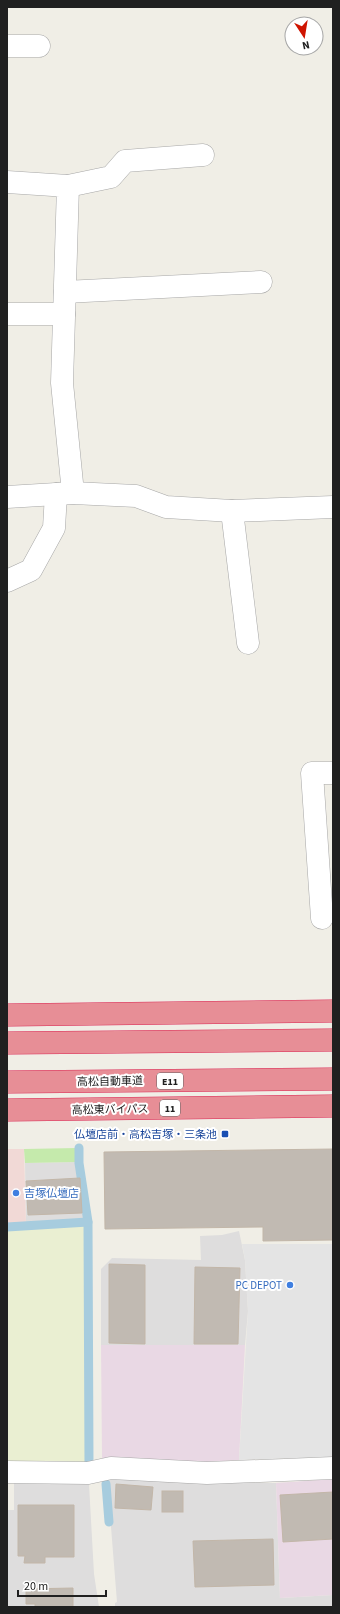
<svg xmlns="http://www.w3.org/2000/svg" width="340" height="1614" viewBox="0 0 340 1614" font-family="'Source Sans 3','Noto Sans JP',sans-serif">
<rect width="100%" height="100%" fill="#f0eee6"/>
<!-- residential -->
<g fill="#dedddd">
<polygon points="77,1162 86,1221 26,1224 25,1163"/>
<polygon points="239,1231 245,1260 248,1311 245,1345 101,1345 101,1269 112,1258 201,1260 200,1236 222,1235"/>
<polygon points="107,1477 194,1482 276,1483 280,1598 333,1595 333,1607 115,1607 115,1603 117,1602"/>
<polygon points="14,1483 89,1484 94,1574 99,1607 7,1607 7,1510 14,1510"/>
</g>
<!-- commercial -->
<polygon fill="#f1d9d6" points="7,1149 24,1149 26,1224 7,1225"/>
<!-- industrial -->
<g fill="#e9d8e4">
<polygon points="101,1345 245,1345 239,1460 206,1462 102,1458"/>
<polygon points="333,1479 333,1595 280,1598 276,1483"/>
</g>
<!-- farmland -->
<polygon fill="#eaefd2" points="85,1224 87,1464 7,1463 7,1228"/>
<!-- grass -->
<polygon fill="#c5eaac" points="77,1148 77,1162 25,1163 24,1149"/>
<!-- parking -->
<polygon fill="#e4e4e4" points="242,1244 333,1244 333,1457 239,1460 248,1311 245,1260"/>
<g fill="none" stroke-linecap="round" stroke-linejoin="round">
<!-- stream -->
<g stroke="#a7ccde" stroke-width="9">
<polyline points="79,1148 79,1163 88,1222 89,1464"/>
<polyline points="7,1227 88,1222"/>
<polyline points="106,1484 109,1522"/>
</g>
</g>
<!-- building -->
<g fill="#c1bab2" stroke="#c2b6a8">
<polygon points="333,1149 333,1240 263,1241 263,1227 105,1229 104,1152"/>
<polygon points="80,1178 82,1213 28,1215 26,1181"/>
<polygon points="109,1264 145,1265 145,1344 109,1343"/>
<polygon points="195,1267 240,1268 238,1344 194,1344"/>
<polygon points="116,1484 153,1487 151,1510 115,1508"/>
<rect x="162" y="1491" width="21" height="21"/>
<polygon points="333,1492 333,1539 283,1542 280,1495"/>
<polygon points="18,1505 74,1505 74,1557 45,1557 45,1563 24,1563 25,1556 18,1556"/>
<polygon points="273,1539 274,1585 195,1587 193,1541"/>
<polygon points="73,1588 73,1607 35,1607 35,1604 26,1604 26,1589"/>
</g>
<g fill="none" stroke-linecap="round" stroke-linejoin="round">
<!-- minor casing -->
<g stroke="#a7a7a7" stroke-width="23">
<g id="minor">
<polyline points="7,46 39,46"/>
<polyline points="7,182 68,186 62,383 73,493"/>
<polyline points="68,186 111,177 125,161 203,155"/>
<polyline points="65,292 261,282"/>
<polyline points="7,314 64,314"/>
<polyline points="7,497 73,493 136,496 166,507 232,511 333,507"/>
<polyline points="232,511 248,643"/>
<polyline points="7,581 31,570 54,528 56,494"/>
<polyline points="322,918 312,773 333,773"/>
<polyline points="7,1472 88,1473 111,1468 207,1473 333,1468"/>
</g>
</g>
<!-- highway casing -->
<g stroke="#db2653" stroke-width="23">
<g id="highway">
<polyline points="7,1015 333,1011"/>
<polyline points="7,1043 333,1040"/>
<polyline points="7,1082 333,1079"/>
<polyline points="7,1110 333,1106"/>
</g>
</g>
<!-- minor -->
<use href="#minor" stroke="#fff" stroke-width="22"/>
<!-- highway -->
<use href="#highway" stroke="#e78e96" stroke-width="22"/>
</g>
<!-- markers -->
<rect fill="#1a4fb4" stroke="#fff" stroke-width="1.5" x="221" y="1130" width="8" height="8" rx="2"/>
<g fill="#3f7fe0" stroke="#fff" stroke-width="1.5">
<circle cx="16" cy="1193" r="4"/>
<circle cx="290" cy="1285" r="4"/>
</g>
<g text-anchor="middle" stroke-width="4" stroke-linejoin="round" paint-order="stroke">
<!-- shield labels -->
<g fill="#fff" stroke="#636363" stroke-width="1">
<rect x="157" y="1073" width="26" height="16" rx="3"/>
<rect x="160" y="1100" width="20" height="16" rx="3"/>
</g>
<g font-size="10" font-weight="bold" fill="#202020">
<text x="170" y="1085">E11</text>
<text x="170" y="1112">11</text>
</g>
<!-- street labels -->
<g font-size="11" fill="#202020" stroke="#fff">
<text transform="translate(110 1081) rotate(-1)" y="4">高松自動車道</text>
<text transform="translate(110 1109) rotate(-1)" y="4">高松東バイパス</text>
</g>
<!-- transit labels -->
<g font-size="11" fill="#164399" stroke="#fff" text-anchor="end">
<text x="217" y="1138">仏壇店前・高松吉塚・三条池</text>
</g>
<!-- shop labels -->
<g font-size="11" fill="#366cbe" stroke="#fff" text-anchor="start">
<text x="24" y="1197">吉塚仏壇店</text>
<text x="282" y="1289" text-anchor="end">PC DEPOT</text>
</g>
</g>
<!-- border -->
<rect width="340" height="1614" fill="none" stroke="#202020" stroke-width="16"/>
<!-- north arrow -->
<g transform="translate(304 36) rotate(168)"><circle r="19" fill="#ffffff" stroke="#a6a6a6"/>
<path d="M0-3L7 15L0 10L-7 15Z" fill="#cf1400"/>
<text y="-6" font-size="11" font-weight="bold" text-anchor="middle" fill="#202020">N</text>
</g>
<!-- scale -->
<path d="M18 1590v6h88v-6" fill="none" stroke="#202020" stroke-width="2"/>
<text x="24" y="1590" font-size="12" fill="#202020" stroke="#ffffff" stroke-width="3" paint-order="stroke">20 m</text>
</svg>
